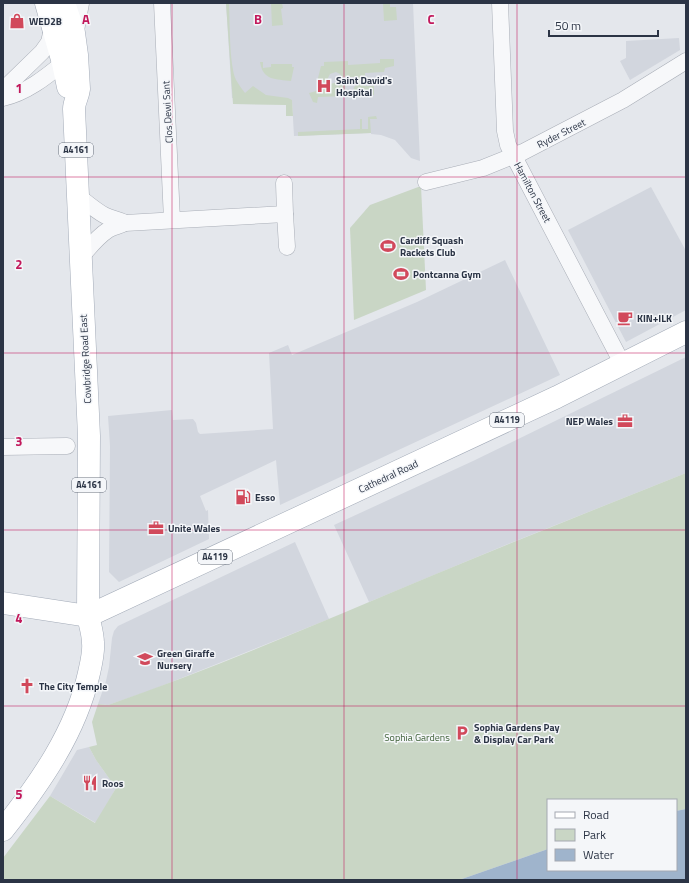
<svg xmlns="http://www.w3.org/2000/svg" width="689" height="883" viewBox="0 0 689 883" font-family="'Titillium Web',sans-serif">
<rect width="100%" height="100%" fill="#e4e7ec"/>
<!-- built -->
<g fill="#d2d6de">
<polygon points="226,3 413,3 420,161 411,158 395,140 381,135 371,134 371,133 294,136 292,101 232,98"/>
<polygon points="679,38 680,50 630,80 620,61 626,58 626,41"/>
<polygon points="651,187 686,251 686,310 626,342 568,230"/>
<polygon points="505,260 560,375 280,505 276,460 200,496 206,511 208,510 209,539 119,582 109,572 110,446 108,416 172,410 173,420 193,419 196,423 198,432 200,434 273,429 269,353 288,345 292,355 417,302"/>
<polygon points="686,357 686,473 508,544 369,602 334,525 473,461"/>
<polygon points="295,542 329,619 149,691 108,705 98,704 106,681 109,667 112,638 114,631 118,626"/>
<polygon points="89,747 96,760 116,788 96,823 50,796 77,750"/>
</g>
<!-- green -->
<g fill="#c9d6c5">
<path d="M226,3H229C230,22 229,64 236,80C239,85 242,89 245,93L253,86L266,95L288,98L292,100L293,116H286V105L233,104Z"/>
<polygon points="271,3 282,3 283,8 281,9 283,25 272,26"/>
<polygon points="383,3 390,3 390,7 396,7 397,20 384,21"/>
<path d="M380,59H394V66L385,68L384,72L365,73V86H374V95L318,97L317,103L313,102L309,93C323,91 332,77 346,85L345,89L353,92L354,87L358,84L356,77H342L340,74L336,72L330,74L326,82L321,83L317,82L321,66H324V62L348,61V65L380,63Z"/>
<path d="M260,62H263V68L271,67V64H292V67H294L291,81C276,79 263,81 260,62Z"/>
<polygon points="376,116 377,119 370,119 371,133 298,136 298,132 360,129 360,119 362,119 362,129 368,129 368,117"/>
<polygon points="421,186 426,290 354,320 350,228 370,205"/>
<path d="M686,473V809L676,811V800H548V849L459,880H3V858L50,796L95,823L116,788L96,760L89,747L97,745L92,722L98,704L108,705C217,667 324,621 431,576C515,541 601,507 686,473Z"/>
</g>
<!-- water -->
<polygon fill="#9fb4cc" points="686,809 686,880 459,880 548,849 548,870 676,870 676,811"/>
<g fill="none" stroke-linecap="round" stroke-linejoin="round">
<!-- minor casing -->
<g stroke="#a9aeb7" stroke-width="17">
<g id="minor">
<polyline points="162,3 172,220"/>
<polyline points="500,3 505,131 508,145 520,168 623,365"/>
<polyline points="3,93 5,88 42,52 49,42 53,25"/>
<path d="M3,98C26,93 46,77 63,63"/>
<polyline points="426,182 483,168 523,152 623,100 686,61"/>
<path d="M78,196C86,202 95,210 104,215C111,219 118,219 125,223"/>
<polyline points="285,214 287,247"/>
<path d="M81,257C89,248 97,237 108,230C113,227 120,226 125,223L285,214L284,183"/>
<polyline points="3,447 67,446"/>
</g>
</g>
<!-- tertiary casing -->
<g stroke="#a9aeb7" stroke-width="21">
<polyline id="tertiary" points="73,36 79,3"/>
</g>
<!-- primary casing -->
<g stroke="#a3abb8" stroke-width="23">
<g id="primary">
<polyline points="46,3 63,63 68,87"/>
<polyline points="3,603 88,616"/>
<polyline points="88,616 557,397 686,332"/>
<path d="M3,830C40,783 76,732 89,673C91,664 94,652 93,643C93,634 90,625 88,616L89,436L74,109C74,102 78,97 79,89L77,55L74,33L64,3"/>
</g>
</g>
<!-- minor -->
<use href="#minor" stroke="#f7f8fa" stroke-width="16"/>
<!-- tertiary -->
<use href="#tertiary" stroke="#f7f8fa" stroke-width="20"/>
<!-- primary -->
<use href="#primary" stroke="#fff" stroke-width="22"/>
</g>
<!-- grid -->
<path fill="none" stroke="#c2185b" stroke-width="1" stroke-opacity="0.55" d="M172,3V880M344,3V880M517,3V880M3,177H686M3,353H686M3,530H686M3,706H686"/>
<!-- icons -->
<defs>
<g id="shop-bare" transform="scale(1.2)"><path d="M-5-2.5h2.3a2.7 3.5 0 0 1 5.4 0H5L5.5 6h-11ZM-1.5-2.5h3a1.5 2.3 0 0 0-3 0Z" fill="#d1495b" stroke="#f4f6f9" stroke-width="2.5" paint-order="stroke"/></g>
<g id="hospital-bare" transform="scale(1.2)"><path d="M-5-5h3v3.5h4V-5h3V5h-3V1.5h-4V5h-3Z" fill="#d1495b" stroke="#f4f6f9" stroke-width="2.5" paint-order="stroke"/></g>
<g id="stadium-bare" transform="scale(1.2)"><path d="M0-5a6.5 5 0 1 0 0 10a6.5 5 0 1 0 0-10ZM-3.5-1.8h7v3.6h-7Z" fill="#d1495b" stroke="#f4f6f9" stroke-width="2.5" paint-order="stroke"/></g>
<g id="cafe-bare" transform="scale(1.2)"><path d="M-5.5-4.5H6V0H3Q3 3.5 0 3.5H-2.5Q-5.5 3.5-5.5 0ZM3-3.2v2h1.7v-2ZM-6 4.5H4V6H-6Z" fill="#d1495b" stroke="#f4f6f9" stroke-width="2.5" paint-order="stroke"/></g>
<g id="office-bare" transform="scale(1.2)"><path d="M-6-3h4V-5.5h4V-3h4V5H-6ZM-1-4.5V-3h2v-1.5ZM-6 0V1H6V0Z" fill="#d1495b" stroke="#f4f6f9" stroke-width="2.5" paint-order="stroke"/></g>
<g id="fuel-bare" transform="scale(1.2)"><path d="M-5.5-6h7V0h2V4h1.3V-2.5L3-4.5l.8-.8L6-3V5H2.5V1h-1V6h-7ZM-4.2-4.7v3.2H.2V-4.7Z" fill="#d1495b" stroke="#f4f6f9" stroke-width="2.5" paint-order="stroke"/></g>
<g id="school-bare" transform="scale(1.2)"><path d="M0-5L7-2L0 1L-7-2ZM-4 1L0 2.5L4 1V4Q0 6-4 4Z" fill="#d1495b" stroke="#f4f6f9" stroke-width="2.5" paint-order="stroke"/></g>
<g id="church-bare" transform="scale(1.2)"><path d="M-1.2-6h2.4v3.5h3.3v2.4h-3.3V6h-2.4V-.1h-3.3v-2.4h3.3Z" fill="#d1495b" stroke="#f4f6f9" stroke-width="2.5" paint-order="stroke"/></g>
<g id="parking-bare" transform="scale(1.2)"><path d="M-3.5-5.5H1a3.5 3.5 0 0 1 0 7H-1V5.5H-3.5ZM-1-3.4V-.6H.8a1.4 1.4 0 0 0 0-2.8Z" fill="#d1495b" stroke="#f4f6f9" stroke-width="2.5" paint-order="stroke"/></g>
<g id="restaurant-bare" transform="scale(1.2)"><path d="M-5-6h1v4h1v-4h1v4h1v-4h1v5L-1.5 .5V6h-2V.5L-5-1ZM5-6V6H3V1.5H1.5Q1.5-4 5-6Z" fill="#d1495b" stroke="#f4f6f9" stroke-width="2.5" paint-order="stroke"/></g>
</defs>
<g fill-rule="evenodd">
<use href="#shop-bare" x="17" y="21"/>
<use href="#hospital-bare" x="324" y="86"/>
<use href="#stadium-bare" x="388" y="246"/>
<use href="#stadium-bare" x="401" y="274"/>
<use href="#cafe-bare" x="625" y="318"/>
<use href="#office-bare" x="625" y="421"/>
<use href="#fuel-bare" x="243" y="497"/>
<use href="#office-bare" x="156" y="528"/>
<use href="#school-bare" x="145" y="659"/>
<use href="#church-bare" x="27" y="686"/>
<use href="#parking-bare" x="462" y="733"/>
<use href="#restaurant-bare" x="90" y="783"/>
</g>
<g text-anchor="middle" stroke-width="3" stroke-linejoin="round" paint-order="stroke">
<!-- shield labels -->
<g fill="#f4f6f9" stroke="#676e7b" stroke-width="1">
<rect x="59" y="143" width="34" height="14" rx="3"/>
<rect x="490" y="413" width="34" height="14" rx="3"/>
<rect x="72" y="478" width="34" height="14" rx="3"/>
<rect x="198" y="550" width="34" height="14" rx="3"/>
</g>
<g font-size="9" font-weight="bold" fill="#2b3445">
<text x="76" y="153">A4161</text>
<text x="507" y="423">A4119</text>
<text x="89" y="488">A4161</text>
<text x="215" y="560">A4119</text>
</g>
<!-- poi labels -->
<g font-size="10" font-weight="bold" fill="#2b3445" stroke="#f4f6f9" text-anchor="start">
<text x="29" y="25">WED2B</text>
<text x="336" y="84">Saint David's<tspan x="336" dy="12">Hospital</tspan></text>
<text x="400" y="244">Cardiff Squash<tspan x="400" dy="12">Rackets Club</tspan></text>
<text x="413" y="278">Pontcanna Gym</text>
<text x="637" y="322">KIN+ILK</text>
<text x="613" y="425" text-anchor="end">NEP Wales</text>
<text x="255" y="501">Esso</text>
<text x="168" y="532">Unite Wales</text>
<text x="157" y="657">Green Giraffe<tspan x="157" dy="12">Nursery</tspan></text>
<text x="39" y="690">The City Temple</text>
<text x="474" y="731">Sophia Gardens Pay<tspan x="474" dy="12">&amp; Display Car Park</tspan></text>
<text x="102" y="787">Roos</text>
</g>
<!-- street labels -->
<g font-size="10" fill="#2b3445" stroke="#f4f6f9">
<text transform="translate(167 112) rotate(-93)" y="4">Clos Dewi Sant</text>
<text transform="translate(561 133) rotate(-27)" y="4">Ryder Street</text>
<text transform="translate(533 192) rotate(62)" y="4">Hamilton Street</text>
<text transform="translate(85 359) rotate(-93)" y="4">Cowbridge Road East</text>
<text transform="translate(388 476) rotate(-25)" y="4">Cathedral Road</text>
</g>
<!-- park labels -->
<g font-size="10" fill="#3f6138" stroke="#f4f6f9">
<text x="417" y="741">Sophia Gardens</text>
</g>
</g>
<g font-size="13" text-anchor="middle" font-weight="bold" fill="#c2185b" stroke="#f4f6f9" stroke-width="3" stroke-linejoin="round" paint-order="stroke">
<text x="86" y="24">A</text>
<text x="258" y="24">B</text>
<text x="431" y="24">C</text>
<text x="19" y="93">1</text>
<text x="19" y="269">2</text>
<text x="19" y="446">3</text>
<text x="19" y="623">4</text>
<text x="19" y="799">5</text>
</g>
<!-- border -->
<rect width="689" height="883" fill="none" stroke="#2b3445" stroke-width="8"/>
<!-- legend -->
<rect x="547" y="799" width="130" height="72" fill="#f4f6f9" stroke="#a4a8b1"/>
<rect x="555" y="812" width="20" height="6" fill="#ffffff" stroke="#a4a8b1"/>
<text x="583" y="819" font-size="12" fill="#2b3445">Road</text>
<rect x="555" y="829" width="20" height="12" fill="#c9d6c5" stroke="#a4a8b1"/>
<text x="583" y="839" font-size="12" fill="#2b3445">Park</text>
<rect x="555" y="849" width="20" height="12" fill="#9fb4cc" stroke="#a4a8b1"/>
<text x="583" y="859" font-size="12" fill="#2b3445">Water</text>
<!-- scale -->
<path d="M549 30v6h109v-6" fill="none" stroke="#2b3445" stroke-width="2"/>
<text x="555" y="30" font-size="12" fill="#2b3445" stroke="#f4f6f9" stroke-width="3" paint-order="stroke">50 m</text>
</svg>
